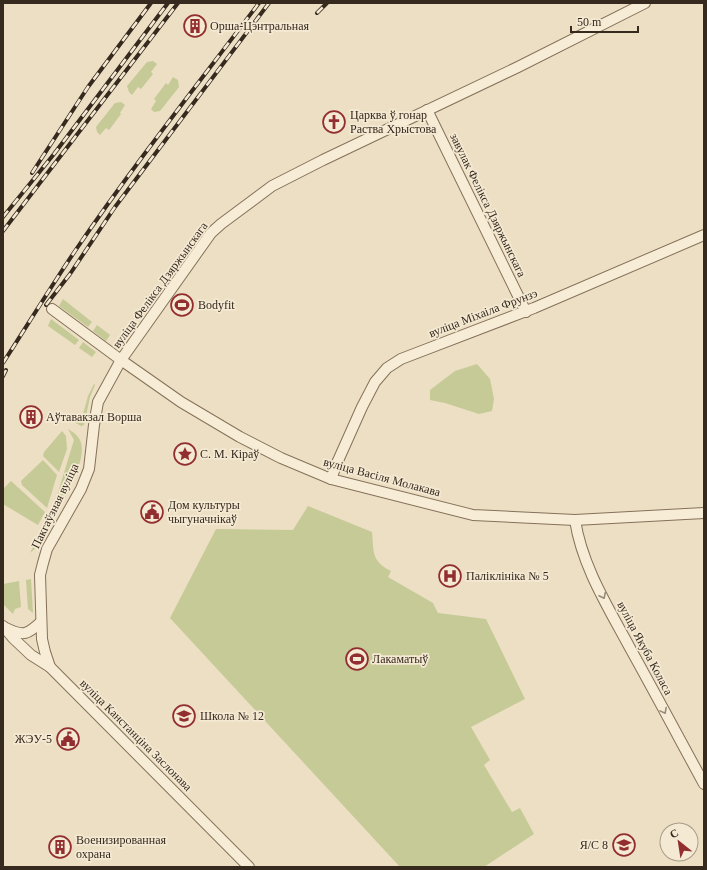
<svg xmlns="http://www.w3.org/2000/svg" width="707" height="870" viewBox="0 0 707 870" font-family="Georgia,serif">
<rect width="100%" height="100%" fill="#ecdfc3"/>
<!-- green -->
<g fill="#c5ca97">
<polygon points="153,61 157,64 151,72 153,74 141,89 138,87 132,95 129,92 127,86 147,62"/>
<polygon points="173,77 178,80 179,87 160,111 154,112 151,109 156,101 154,99 166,83 168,85"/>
<polygon points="121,102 125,105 120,113 121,114 109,130 106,128 100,135 97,132 96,127 115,103"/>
<polygon points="63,299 92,322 88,327 59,306"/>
<polygon points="51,319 79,340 75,345 48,326"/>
<polygon points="97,325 110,335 106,341 93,331"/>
<polygon points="83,342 96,352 92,357 79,348"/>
<polygon points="477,364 490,379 494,399 492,411 479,414 445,403 430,400 430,390 455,371"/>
<polygon points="94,384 95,385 90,397 84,425 81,426 71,420 73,415 82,418 88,396"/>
<path d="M68,429C71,431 75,433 78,437C92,453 64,499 56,515L52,512L74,440Z"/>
<polygon points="62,431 66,436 67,449 59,472 43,456 44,452"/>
<polygon points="43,460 57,475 47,508 22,485 21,481 23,479"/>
<polygon points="11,481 45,512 38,525 3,504 3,489"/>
<path d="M308,506L372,532C374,552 371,561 391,571L388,577L433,603L438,613L486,619L525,699L471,727L490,760L484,765L512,812L520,808L534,834L484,867H400L170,618L216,529L293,530Z"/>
<polygon points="48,516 52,517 36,548 30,553"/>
<polygon points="31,579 33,613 28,609 26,580"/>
<polygon points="19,581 21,607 15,609 13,614 3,604 3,584"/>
</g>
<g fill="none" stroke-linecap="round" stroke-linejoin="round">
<!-- minor casing -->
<g stroke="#85715b" stroke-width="12">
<g id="minor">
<polyline points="427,110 526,312"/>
<polyline points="52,309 121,360 181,402 240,437 281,458 331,479 473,515 575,520 704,513"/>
<polyline points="331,479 337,463 362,407 375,382 387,368 401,359 534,308 704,235"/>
<path d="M575,520C582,566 608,607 630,648C655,693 679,738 704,784"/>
<polyline points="3,626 13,638 31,655 50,667 249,867"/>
<path d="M6,628C24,637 28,634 41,622"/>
<polyline points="50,667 45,652 42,639 40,575 43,563 47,549 81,489 89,469 94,425 98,402 121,360 211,233 221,224 272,186 323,160 518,67 645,3"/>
</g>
</g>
<!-- minor -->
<use href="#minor" stroke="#f7edd6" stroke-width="10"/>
<!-- rail casing -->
<g stroke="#36291e" stroke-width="4">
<g id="rail">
<polyline points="317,13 327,3"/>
<polyline points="32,173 88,87 151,3"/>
<polyline points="3,217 54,154 168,3"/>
<polyline points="3,231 178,3"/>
<polyline points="46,305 70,274 115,207 269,3"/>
<path d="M3,363C27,326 50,288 75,251C133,166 197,85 259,3"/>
<polyline points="3,376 6,370"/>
</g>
</g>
<!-- rail -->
<use href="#rail" stroke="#f4e9d2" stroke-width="2.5" stroke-dasharray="8" stroke-linecap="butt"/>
</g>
<!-- one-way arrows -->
<defs><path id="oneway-chevron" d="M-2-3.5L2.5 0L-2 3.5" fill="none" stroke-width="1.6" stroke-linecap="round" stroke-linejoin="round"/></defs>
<g stroke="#968b7a">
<use href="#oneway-chevron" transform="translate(603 596) rotate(64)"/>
<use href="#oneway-chevron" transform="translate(664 711) rotate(62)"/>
</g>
<!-- icons -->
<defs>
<g id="building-ring" transform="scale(1.15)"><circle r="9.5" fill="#f4e9d2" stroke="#922d30" stroke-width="1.5"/><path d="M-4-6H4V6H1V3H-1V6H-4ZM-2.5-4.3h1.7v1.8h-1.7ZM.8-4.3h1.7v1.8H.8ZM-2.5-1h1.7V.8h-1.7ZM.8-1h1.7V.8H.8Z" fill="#922d30"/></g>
<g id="church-ring" transform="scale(1.15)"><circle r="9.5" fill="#f4e9d2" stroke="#922d30" stroke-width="1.5"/><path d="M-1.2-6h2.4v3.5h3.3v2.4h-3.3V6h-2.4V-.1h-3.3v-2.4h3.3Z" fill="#922d30"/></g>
<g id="stadium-ring" transform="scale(1.15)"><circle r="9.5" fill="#f4e9d2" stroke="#922d30" stroke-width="1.5"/><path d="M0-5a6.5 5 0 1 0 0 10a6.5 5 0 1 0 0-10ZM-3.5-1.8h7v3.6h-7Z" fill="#922d30"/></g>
<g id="sight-ring" transform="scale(1.15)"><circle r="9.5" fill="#f4e9d2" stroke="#922d30" stroke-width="1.5"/><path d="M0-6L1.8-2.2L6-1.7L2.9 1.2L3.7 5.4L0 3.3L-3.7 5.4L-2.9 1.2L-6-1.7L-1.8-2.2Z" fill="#922d30"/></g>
<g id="civic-ring" transform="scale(1.15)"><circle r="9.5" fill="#f4e9d2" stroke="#922d30" stroke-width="1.5"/><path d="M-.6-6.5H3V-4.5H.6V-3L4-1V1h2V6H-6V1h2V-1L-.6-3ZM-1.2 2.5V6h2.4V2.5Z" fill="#922d30"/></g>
<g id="hospital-ring" transform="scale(1.15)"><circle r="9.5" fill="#f4e9d2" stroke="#922d30" stroke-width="1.5"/><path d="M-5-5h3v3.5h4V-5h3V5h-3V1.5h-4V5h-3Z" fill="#922d30"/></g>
<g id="school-ring" transform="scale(1.15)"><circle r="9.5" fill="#f4e9d2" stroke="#922d30" stroke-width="1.5"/><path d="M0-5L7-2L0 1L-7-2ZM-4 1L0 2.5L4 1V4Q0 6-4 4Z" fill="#922d30"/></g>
</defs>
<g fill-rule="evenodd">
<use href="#building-ring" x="195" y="26"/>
<use href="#church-ring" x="334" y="122"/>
<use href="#stadium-ring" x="182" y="305"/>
<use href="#building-ring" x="31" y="417"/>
<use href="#sight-ring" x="185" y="454"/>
<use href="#civic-ring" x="152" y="512"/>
<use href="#hospital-ring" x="450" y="576"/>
<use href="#stadium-ring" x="357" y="659"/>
<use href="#school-ring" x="184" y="716"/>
<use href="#civic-ring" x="68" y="739"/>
<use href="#school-ring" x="624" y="845"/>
<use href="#building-ring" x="60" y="847"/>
</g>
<g text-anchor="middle" stroke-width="3.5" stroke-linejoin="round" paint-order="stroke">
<!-- poi labels -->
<g font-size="12" fill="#36291e" stroke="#f4e9d2" text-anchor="start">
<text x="210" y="30">Орша-Цэнтральная</text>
<text x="350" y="119">Царква ў гонар<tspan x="350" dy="14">Раства Хрыстова</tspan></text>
<text x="198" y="309">Bodyfit</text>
<text x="46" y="421">Аўтавакзал Ворша</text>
<text x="200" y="458">С. М. Кіраў</text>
<text x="168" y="509">Дом культуры<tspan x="168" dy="14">чыгуначнікаў</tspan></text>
<text x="466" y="580">Паліклініка № 5</text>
<text x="372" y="663">Лакаматыў</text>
<text x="200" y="720">Школа № 12</text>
<text x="52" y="743" text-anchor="end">ЖЭУ-5</text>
<text x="76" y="844">Военизированная<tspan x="76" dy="14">охрана</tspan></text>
<text x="608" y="849" text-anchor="end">Я/С 8</text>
</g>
<!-- street labels -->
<g font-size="12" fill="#36291e" stroke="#f4e9d2">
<text transform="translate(488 205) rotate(64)" y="4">завулак Фелікса Дзяржынскага</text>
<text transform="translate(160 285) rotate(-54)" y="4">вуліца Фелікса Дзяржынскага</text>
<text transform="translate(483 313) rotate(-21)" y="4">вуліца Міхаіла Фрунзэ</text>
<text transform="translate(382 477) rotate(15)" y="4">вуліца Васіля Молакава</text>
<text transform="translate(55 506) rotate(-64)" y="4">Пакгаўзная вуліца</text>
<text transform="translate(645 648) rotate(62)" y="4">вуліца Якуба Коласа</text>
<text transform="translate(136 735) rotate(45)" y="4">вуліца Канстанціна Заслонава</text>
</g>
</g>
<!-- border -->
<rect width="707" height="870" fill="none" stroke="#36291e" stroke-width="8"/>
<!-- north arrow -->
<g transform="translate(679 842) rotate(330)"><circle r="19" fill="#f4e9d2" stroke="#a89c8a"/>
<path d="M0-3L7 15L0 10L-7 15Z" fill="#922d30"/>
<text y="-6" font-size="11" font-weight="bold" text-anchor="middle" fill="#36291e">С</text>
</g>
<!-- scale -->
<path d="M571 26v6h67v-6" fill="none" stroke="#36291e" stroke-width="2"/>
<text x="577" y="26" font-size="12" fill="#36291e" stroke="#f4e9d2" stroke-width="3" paint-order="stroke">50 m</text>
</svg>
